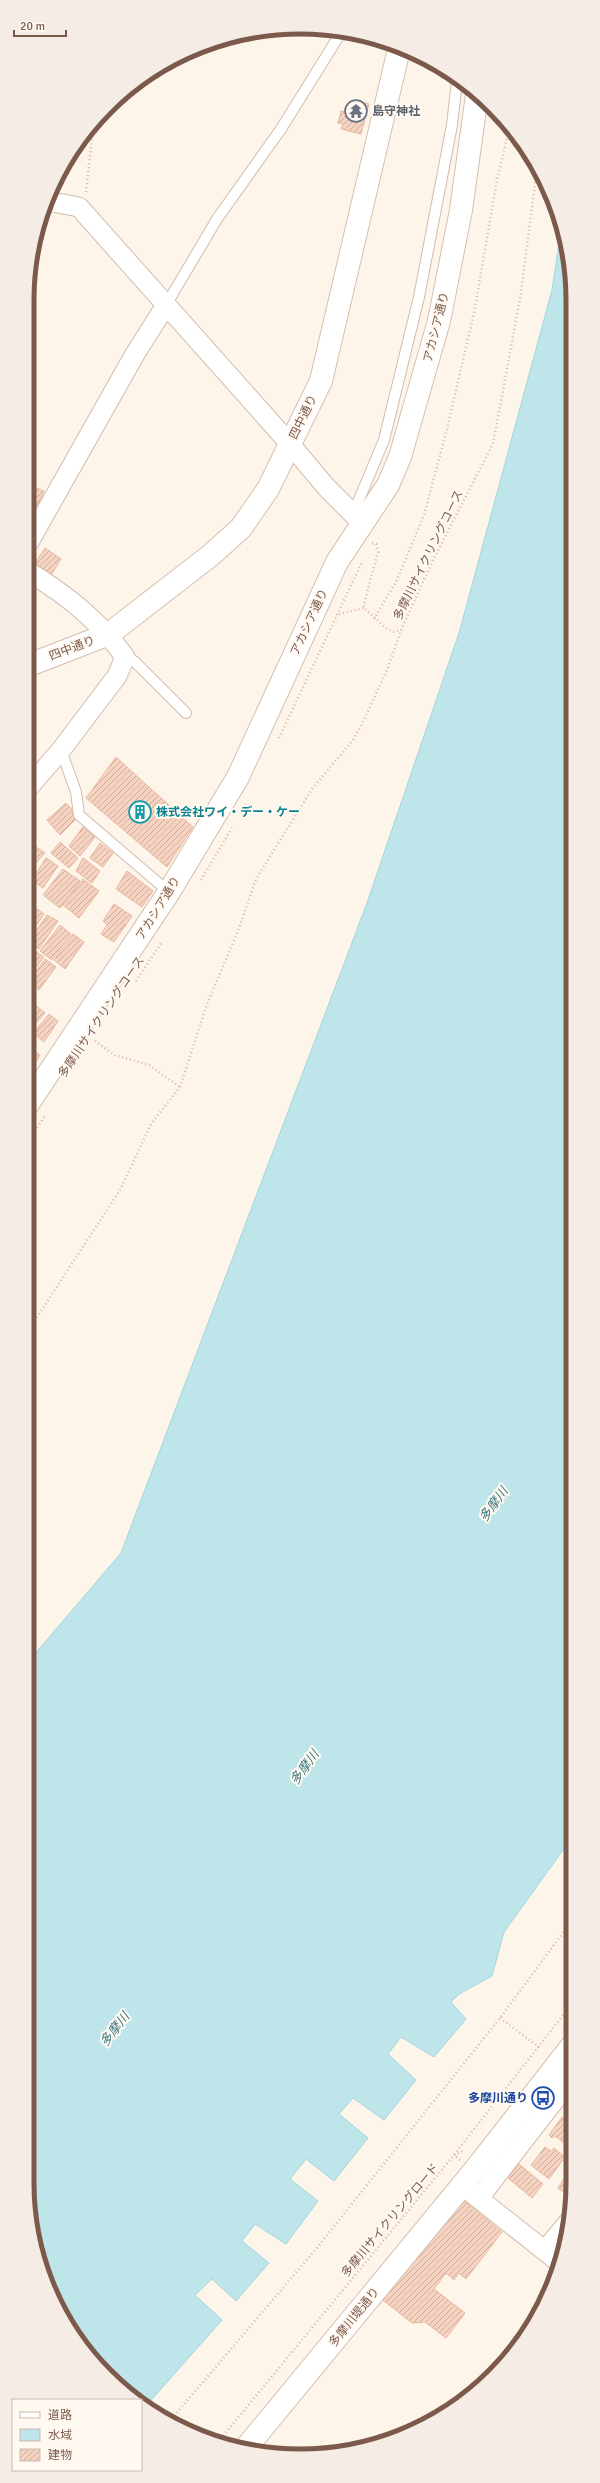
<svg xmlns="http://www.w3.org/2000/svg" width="600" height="2483" viewBox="0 0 600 2483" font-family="Signika,'Noto Sans JP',sans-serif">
<defs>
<pattern id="building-hatch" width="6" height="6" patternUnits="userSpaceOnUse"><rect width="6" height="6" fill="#f5d3c0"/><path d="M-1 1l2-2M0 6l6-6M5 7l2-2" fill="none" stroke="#cbae9e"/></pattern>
</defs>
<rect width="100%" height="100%" fill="#fef5ea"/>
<!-- water -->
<polygon fill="#bde5ea" stroke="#a2d6dc" points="561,231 571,265 571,1839 504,1932 492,1976 459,1994 451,2002 466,2019 434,2057 401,2037 388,2054 416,2080 384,2120 353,2098 339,2114 368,2138 334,2181 306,2159 290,2179 318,2201 286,2244 255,2224 242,2241 269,2263 236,2301 212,2279 195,2295 222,2320 145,2407 141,2404 141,2400 134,2400 95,2363 48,2287 32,2236 27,2183 28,1662 121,1553 367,903 459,633 552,290"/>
<!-- building -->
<g fill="url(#building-hatch)" stroke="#e9b89f">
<polygon points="355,100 369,104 361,134 341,129 343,124 338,123 341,111 346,112 348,108 352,109"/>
<polygon points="29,485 44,491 29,526"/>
<polygon points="45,548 61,559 51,575 34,565"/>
<polygon points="116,757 193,827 167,867 86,798"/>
<polygon points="29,762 37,767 31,774 29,772"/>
<polygon points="66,803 74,811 72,815 76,819 60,835 47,820"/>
<polygon points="83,827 95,837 80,856 69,846"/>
<polygon points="29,842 45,853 33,866 29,863"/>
<polygon points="60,842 78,858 69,868 51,853"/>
<polygon points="100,843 113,853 103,867 90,858"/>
<polygon points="46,858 58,866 43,888 36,883 33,887 29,885"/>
<polygon points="83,858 100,871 92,883 76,871"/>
<polygon points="63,869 80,881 60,908 43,895"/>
<polygon points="127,871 153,891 142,907 116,889"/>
<polygon points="83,879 99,891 79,918 63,905"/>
<polygon points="114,904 132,916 114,942 101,934 107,925 103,921"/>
<polygon points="33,906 44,914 29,936 29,912"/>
<polygon points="47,915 58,921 39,949 29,941"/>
<polygon points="60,925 71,934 52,960 40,951"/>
<polygon points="73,934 84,942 65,969 54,960"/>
<polygon points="32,949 44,957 28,977 29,953"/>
<polygon points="45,959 56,967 39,990 28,982"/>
<polygon points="32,1002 45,1013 30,1030 28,1029 28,1008"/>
<polygon points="49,1014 58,1021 44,1042 33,1033"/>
<polygon points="28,1046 40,1055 28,1076"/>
<polygon points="562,2117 569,2122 571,2119 570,2148 555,2136 552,2138 549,2135"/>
<polygon points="545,2147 551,2151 554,2148 565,2157 549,2179 531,2165"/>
<polygon points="519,2164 543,2184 532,2198 508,2178"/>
<polygon points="571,2167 571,2197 558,2188"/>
<polygon points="462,2199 502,2232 466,2279 459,2273 454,2280 446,2273 434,2289 465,2313 446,2338 425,2322 412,2323 383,2300"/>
</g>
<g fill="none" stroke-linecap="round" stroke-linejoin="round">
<!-- lane casing -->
<g stroke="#d2bcae" stroke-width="12">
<g id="lane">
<polyline points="166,305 217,219 281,129 342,31"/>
<polyline points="353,514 384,440 419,297 452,125 457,81"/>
<polyline points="125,657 134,661 186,713"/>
<polyline points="61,750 76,792 79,815 169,892"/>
</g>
</g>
<!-- street casing -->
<g stroke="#d2bcae" stroke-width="21">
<g id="street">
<polyline points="47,201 79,207 290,444 327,488 363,524"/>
<polyline points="29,542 135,354 166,305"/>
<path d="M29,787L61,750L117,676L125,657C98,620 68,596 29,572"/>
<polyline points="468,2190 560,2263"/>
<polyline points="479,2198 571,2079"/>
<polyline points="545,2250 571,2219"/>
</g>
</g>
<!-- secondary casing -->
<g stroke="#d7bfae" stroke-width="24">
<g id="secondary">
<polyline points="29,665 109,634 211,555 241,528 268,489 321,381 399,49"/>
<polyline points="28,1104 169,892 238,777 337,562 388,485 400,457 439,321 461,210 477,95"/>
<polyline points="245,2449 474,2171 571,2047"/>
</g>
</g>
<!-- path -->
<g stroke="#dbb6a2" stroke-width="2.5" stroke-dasharray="1 3" stroke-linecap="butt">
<polyline points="86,192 94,121"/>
<polyline points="372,543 376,544 378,552 364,604 364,608 386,628 394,632 401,630 433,560 493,444 520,299 537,169"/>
<polyline points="339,614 364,608"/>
<polyline points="374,619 397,580 424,515 447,429 474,313 497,180 509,130"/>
<polyline points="279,738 362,562"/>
<polyline points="245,805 263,814"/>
<polyline points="201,880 232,828"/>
<polyline points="136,981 162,942"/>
<polyline points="95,1041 115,1055 149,1065 180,1087"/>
<polyline points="28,1141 45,1116"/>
<polyline points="28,1331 120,1190 151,1124 180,1087 207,1004 238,931 256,879 312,789 353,740 362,724 387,670 401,631"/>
<polyline points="500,2018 539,2047"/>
<polyline points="460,2160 454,2155 465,2150"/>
<polyline points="169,2422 316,2249 500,2018 571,1922"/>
<polyline points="218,2442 454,2155 571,2005"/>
</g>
<!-- lane -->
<use href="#lane" stroke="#fff" stroke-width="10"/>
<!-- street -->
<use href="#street" stroke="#fff" stroke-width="19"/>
<!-- secondary -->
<use href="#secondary" stroke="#fff" stroke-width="22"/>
</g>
<!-- icons -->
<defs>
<g id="temple-ring" transform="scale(1.15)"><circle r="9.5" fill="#fff9f2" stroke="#6b7280" stroke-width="1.5"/><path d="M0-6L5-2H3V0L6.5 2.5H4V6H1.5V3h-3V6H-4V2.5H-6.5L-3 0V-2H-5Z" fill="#6b7280"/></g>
<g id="building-ring" transform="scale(1.15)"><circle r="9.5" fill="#fff9f2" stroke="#0f9aa8" stroke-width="1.5"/><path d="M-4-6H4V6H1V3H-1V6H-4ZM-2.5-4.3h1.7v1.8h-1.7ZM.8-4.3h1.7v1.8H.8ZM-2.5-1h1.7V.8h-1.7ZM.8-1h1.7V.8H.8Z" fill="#0f9aa8"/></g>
<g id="bus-ring" transform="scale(1.15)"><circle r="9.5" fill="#fff9f2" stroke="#1a4fb4" stroke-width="1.5"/><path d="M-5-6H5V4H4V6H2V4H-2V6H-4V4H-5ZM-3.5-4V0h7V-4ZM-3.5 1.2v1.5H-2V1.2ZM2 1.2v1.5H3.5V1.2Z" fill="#1a4fb4"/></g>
</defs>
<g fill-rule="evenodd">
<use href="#temple-ring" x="356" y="111"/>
<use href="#building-ring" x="140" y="812"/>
<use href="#bus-ring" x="543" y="2098"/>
</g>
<g text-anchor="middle" stroke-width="4" stroke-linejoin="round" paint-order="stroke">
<!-- worship labels -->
<g font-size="12" font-weight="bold" fill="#5b616d" stroke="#fff9f2" text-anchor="start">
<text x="372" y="115">島守神社</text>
</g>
<!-- street labels -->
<g font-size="12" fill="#7c5a4b" stroke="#fff9f2">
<text transform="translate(436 327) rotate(-76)" y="4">アカシア通り</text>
<text transform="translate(303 417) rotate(-64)" y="4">四中通り</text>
<text transform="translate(428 555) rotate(-64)" y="4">多摩川サイクリングコース</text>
<text transform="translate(309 622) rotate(-65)" y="4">アカシア通り</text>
<text transform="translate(72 648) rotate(-21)" y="4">四中通り</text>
<text transform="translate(158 908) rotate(-58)" y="4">アカシア通り</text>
<text transform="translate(101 1017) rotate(-56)" y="4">多摩川サイクリングコース</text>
<text transform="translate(390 2220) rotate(-50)" y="4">多摩川サイクリングロード</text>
<text transform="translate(354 2317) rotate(-51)" y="4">多摩川堤通り</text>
</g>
<!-- culture labels -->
<g font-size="12" font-weight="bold" fill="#0d838f" stroke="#fff9f2" text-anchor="start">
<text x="156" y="816">株式会社ワイ・デー・ケー</text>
</g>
<!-- transit labels -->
<g font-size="12" font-weight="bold" fill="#164399" stroke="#fff9f2" text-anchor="end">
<text x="528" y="2102">多摩川通り</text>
</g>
<!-- water labels -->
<g font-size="13" font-style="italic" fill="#3c7881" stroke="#fff9f2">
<text transform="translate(493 1504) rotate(-54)" y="5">多摩川</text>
<text transform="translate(304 1767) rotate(-54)" y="5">多摩川</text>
<text transform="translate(114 2029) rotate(-52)" y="5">多摩川</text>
</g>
</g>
<!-- crop -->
<path d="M0 0H600V2483H0ZM300 34H300A266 266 0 0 1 566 300V2183A266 266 0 0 1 300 2449H300A266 266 0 0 1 34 2183V300A266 266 0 0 1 300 34Z" fill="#f5ece5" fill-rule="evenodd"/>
<path fill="none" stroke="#7c5a4b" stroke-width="5" d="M300 34H300A266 266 0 0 1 566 300V2183A266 266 0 0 1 300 2449H300A266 266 0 0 1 34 2183V300A266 266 0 0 1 300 34Z"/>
<!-- legend -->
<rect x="12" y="2399" width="130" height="72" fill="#fff9f2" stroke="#cbb9af"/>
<rect x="20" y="2412" width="20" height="6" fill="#ffffff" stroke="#cbb9af"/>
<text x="48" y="2419" font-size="12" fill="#7c5a4b">道路</text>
<rect x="20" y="2429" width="20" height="12" fill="#bde5ea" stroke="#cbb9af"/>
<text x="48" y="2439" font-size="12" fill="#7c5a4b">水域</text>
<rect x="20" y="2449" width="20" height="12" fill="url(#building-hatch)" stroke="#cbb9af"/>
<text x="48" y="2459" font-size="12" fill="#7c5a4b">建物</text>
<!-- scale -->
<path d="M14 30v6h52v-6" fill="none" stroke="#7c5a4b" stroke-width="2"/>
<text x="20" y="30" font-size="12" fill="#7c5a4b" stroke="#fff9f2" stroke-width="3" paint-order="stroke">20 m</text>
</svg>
